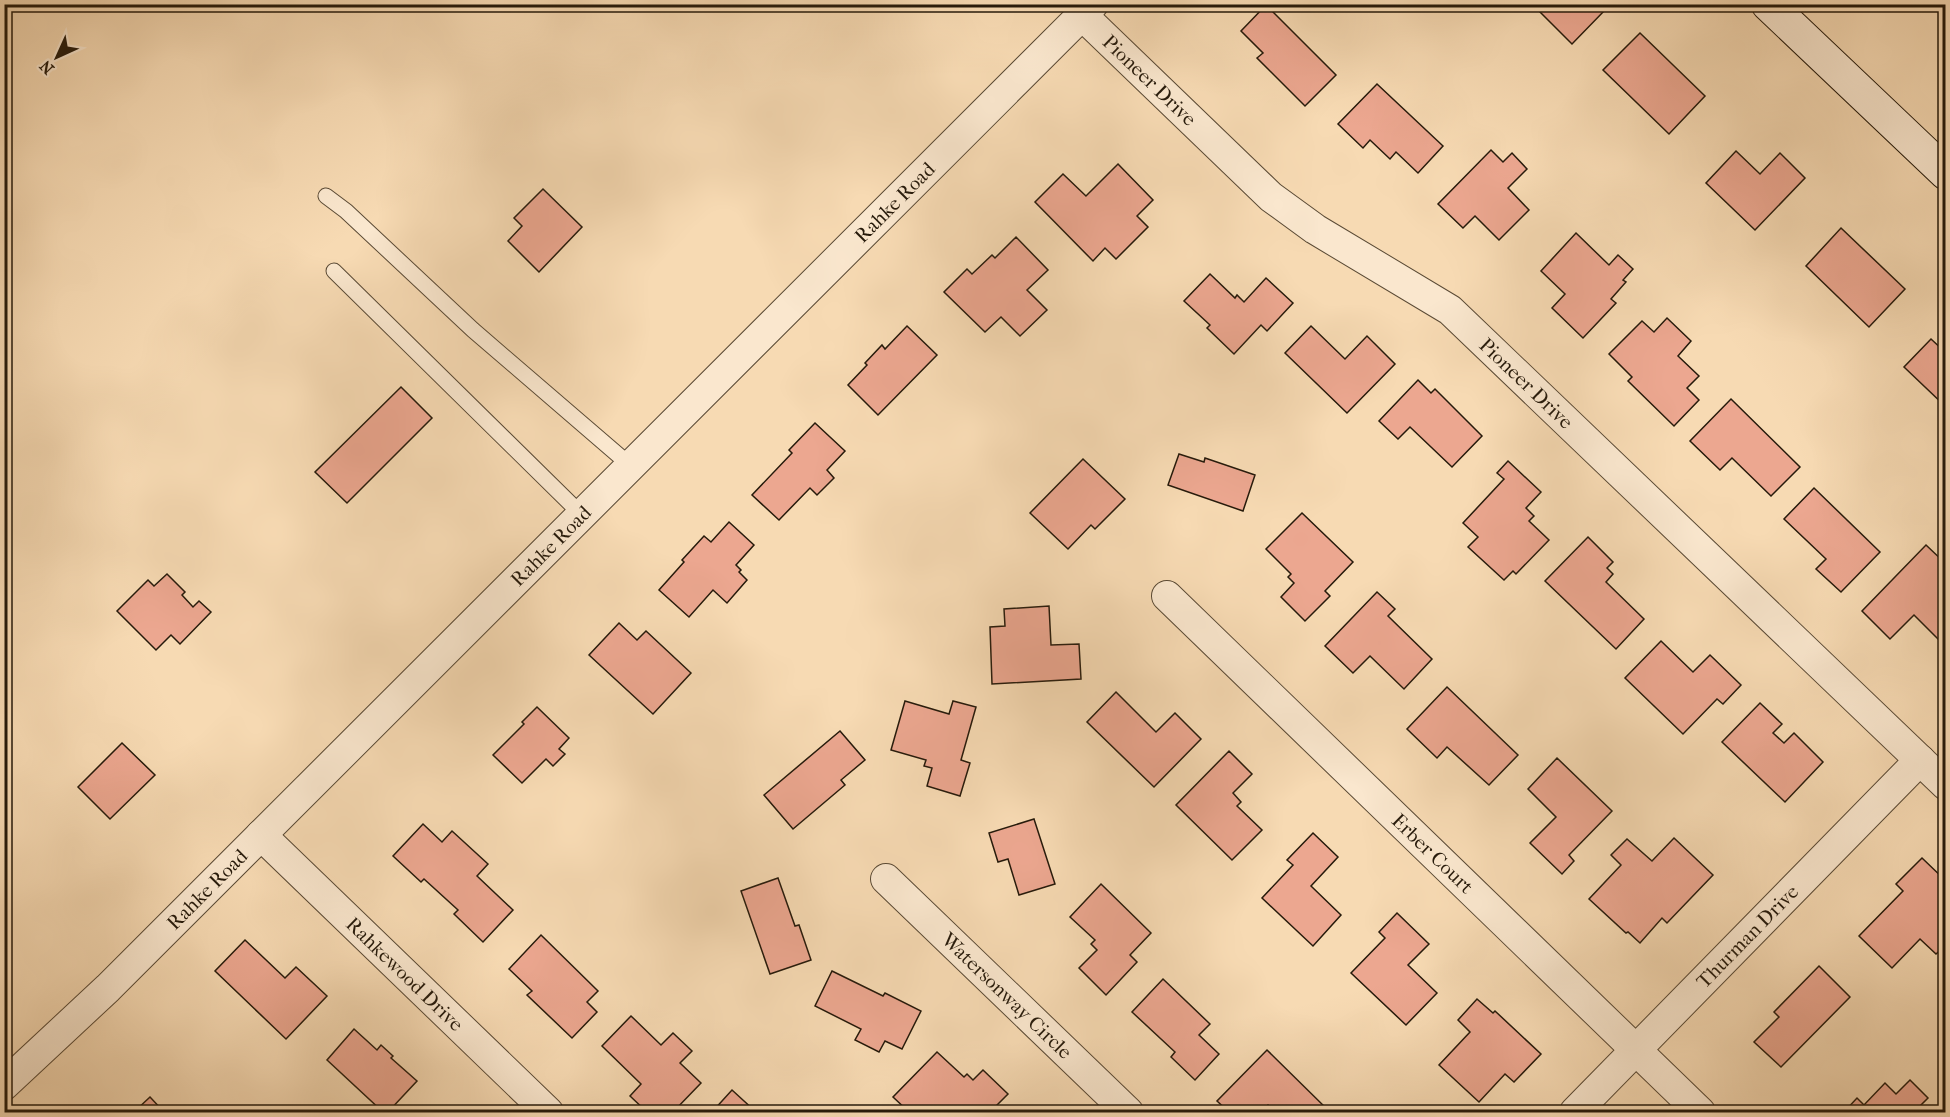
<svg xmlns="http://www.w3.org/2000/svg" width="1950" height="1117" viewBox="0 0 1950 1117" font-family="'IM FELL French Canon',serif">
<rect width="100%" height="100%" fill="#f7dab3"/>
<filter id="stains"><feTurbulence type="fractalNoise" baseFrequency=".00333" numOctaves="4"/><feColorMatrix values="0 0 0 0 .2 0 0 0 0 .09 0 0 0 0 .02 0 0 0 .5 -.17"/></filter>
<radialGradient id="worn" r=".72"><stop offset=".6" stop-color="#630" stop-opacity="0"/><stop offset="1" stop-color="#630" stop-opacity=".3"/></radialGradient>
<!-- building -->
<g fill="#eca790" stroke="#261a0b" stroke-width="1.5">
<polygon points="1532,4 1600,4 1605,10 1572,44"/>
<polygon points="1266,5 1336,75 1305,106 1257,58 1263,53 1241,31"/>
<polygon points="1640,33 1705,96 1669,134 1603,70"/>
<polygon points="1377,84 1443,146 1418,173 1396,152 1390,159 1370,140 1363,148 1338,124"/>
<polygon points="1491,150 1503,162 1512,153 1527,169 1508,188 1529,210 1499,240 1475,216 1463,228 1438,204"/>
<polygon points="1736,151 1760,174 1780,153 1805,178 1755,230 1706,183"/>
<polygon points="1118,164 1153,200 1137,216 1148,227 1116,259 1105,248 1093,261 1035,202 1063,174 1086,196"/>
<polygon points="543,189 582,227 539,272 508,241 522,226 514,218"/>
<polygon points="1841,228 1905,289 1869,327 1806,266"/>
<polygon points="1576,233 1609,265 1618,255 1633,269 1623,280 1626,282 1611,299 1616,303 1583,338 1552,308 1565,294 1541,271"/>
<polygon points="1016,237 1048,270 1027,290 1047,310 1020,336 1001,317 985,332 944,292 967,269 972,274 992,255 995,258"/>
<polygon points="1210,274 1235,298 1237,295 1244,302 1266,278 1293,303 1267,331 1261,325 1234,354 1207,328 1210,325 1184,301"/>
<polygon points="1667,318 1691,341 1678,356 1699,376 1687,388 1699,400 1674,426 1628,381 1632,377 1609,354 1642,321 1654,332"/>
<polygon points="907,326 937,355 878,415 848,385 867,365 865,363 882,345 885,349"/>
<polygon points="1311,326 1345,359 1367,336 1395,364 1347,413 1285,353"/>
<polygon points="1931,339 1946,353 1946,407 1904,367"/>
<polygon points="1418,380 1431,393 1435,389 1482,436 1452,467 1410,427 1398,439 1379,421"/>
<polygon points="401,387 432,418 347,503 315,472"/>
<polygon points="1731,399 1800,467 1771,496 1732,458 1720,470 1690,441"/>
<polygon points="815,423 845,451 827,470 834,478 817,495 810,488 779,520 752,495 792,453 789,450"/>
<polygon points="1179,454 1204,462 1205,458 1255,475 1243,511 1168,485"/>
<polygon points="1083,459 1125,499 1095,529 1091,525 1068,549 1030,513"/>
<polygon points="1508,461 1541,492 1526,508 1534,516 1529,521 1549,540 1516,574 1513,571 1504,580 1468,547 1478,537 1463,523 1504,479 1497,473"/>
<polygon points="1814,488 1880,552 1841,592 1816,569 1826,559 1784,519"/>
<polygon points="1302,513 1353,562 1325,591 1330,596 1305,621 1281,597 1294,583 1288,577 1291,574 1266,549"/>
<polygon points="729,522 754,545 736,565 741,570 739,572 747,580 727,603 713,590 689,617 659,590 684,562 682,560 704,536 711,542"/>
<polygon points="1588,537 1613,562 1607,568 1613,574 1606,582 1644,619 1616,649 1545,581"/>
<polygon points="1926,545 1946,564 1946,582 1940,587 1946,592 1946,647 1914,615 1890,639 1862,611"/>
<polygon points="167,574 185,592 182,595 193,607 199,601 211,612 180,644 171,635 156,650 117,611 148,580 154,586"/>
<polygon points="1377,592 1395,609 1388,616 1432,659 1404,689 1370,656 1353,673 1325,646"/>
<polygon points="1049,606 1051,645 1079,644 1081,679 992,684 990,627 1005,626 1004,609"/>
<polygon points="619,623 637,640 646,631 691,673 653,714 589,655"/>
<polygon points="1661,641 1693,672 1710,655 1741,685 1723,704 1717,699 1683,734 1625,678"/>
<polygon points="1447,687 1518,755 1489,785 1447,747 1437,758 1407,729"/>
<polygon points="1116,692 1156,732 1175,713 1201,739 1154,787 1087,722"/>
<polygon points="905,701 949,714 953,701 976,707 961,760 970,763 960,796 927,786 932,768 924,766 926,760 891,750"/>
<polygon points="1760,703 1782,724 1773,733 1784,743 1794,733 1823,762 1785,802 1722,742"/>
<polygon points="537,707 569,738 559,749 565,754 553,766 546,759 522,783 493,755 524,724 522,722"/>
<polygon points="840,731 865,760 841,780 845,785 793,829 764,795"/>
<polygon points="122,743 155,775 110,819 78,787"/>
<polygon points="1229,751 1252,774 1233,793 1241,802 1237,806 1262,830 1232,860 1176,805"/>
<polygon points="1557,758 1612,811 1569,855 1574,861 1562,874 1530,843 1556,817 1528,789"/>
<polygon points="1034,819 1055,884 1019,895 1008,859 998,862 989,833"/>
<polygon points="423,824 442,842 452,831 488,864 477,876 513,910 483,942 454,914 458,910 424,879 421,882 393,856"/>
<polygon points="1313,833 1338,857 1311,886 1341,915 1313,946 1262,898 1293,865 1287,860"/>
<polygon points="1674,838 1713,875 1667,923 1662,918 1640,943 1628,932 1626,933 1589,899 1621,865 1611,855 1627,839 1652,861"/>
<polygon points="1922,858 1946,881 1946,945 1936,954 1920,939 1892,968 1859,936 1903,891 1896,884"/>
<polygon points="778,878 795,926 799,925 811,960 770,974 741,891"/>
<polygon points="1101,884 1151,933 1130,955 1137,962 1106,995 1079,968 1097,950 1091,944 1095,940 1070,917"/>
<polygon points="1397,913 1429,944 1408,965 1437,993 1406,1025 1351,973 1385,938 1379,932"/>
<polygon points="541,935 598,991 587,1002 597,1012 572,1038 527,995 532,991 509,969"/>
<polygon points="245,940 285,978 296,967 327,996 286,1039 215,971"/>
<polygon points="1819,966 1850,997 1781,1067 1754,1042 1779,1017 1774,1012"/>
<polygon points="832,971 883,996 885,993 921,1011 902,1049 885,1041 879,1052 855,1040 861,1029 815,1006"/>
<polygon points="1163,979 1210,1024 1199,1035 1219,1054 1195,1080 1171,1057 1175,1052 1132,1012"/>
<polygon points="1477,999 1493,1013 1495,1011 1541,1054 1514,1082 1505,1074 1479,1102 1439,1065 1470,1032 1458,1020"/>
<polygon points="631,1016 661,1045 673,1033 692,1051 680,1063 701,1083 673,1112 647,1112 630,1096 641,1084 602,1046"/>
<polygon points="354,1029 377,1050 381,1045 393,1056 391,1058 417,1081 388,1112 383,1112 327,1060"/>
<polygon points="1267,1050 1329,1111 1327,1112 1275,1112 1268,1105 1260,1112 1229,1112 1217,1101"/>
<polygon points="937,1052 964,1077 967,1074 973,1080 983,1070 1008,1094 990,1112 926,1112 924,1111 909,1112 893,1097"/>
<polygon points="1910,1080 1928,1098 1921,1105 1929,1112 1844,1112 1857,1098 1864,1105 1885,1083 1896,1094"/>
<polygon points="732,1090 756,1112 712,1112"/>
<polygon points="150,1097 164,1112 134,1112"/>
</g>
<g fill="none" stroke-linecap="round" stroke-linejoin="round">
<!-- lane casing -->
<g stroke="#5a4a35" stroke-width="17">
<g id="lane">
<polyline points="326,196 346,211 473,330 631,466"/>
<polyline points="334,271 582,515"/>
</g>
</g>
<!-- street casing -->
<g stroke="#5a4a35" stroke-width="32">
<g id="street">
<path id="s1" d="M1082,15L1271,197L1315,229L1450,310L1946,785"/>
<path id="s2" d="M1167,596L1700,1112"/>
<path id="s3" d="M261,835L548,1112"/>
<path id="s4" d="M886,879L1128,1112"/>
<path id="s5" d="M4,1085L108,988L1093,4"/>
<path id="s6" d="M1575,1112L1920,760"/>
</g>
</g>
<!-- secondary casing -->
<g stroke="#261a0b" stroke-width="35">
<polyline id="secondary" points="1768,4 1946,173"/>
</g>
<!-- lane -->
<use href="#lane" stroke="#fae7ce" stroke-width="15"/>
<!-- street -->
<use href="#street" stroke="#fae7ce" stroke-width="30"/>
<!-- secondary -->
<use href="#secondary" stroke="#fae7ce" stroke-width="33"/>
</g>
<g text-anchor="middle" stroke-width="4.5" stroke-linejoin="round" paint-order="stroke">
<!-- street labels -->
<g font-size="20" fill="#261a0b" stroke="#fae7ce">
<text dy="7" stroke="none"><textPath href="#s1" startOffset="94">Pioneer Drive</textPath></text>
<text dy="7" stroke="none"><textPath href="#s5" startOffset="1254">Rahke Road</textPath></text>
<text dy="7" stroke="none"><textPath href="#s1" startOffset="580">Pioneer Drive</textPath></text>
<text dy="7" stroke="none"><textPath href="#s5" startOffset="768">Rahke Road</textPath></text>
<text dy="7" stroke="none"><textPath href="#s2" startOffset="370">Erber Court</textPath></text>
<text dy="7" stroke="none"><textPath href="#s5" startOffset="282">Rahke Road</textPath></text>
<text dy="7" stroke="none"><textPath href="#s6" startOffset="246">Thurman Drive</textPath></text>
<text dy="7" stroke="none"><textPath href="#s3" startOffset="200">Rahkewood Drive</textPath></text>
<text dy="7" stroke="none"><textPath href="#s4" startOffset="168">Watersonway Circle</textPath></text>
</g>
</g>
<!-- margin -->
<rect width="1950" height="1117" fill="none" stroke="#f7dab3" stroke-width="24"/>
<rect x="6" y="6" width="1938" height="1105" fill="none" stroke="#261a0b" stroke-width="3"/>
<rect x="12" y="12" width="1926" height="1093" fill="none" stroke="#261a0b" stroke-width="1.5"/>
<!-- north arrow -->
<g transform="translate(57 57) rotate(225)" stroke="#fae7ce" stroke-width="4.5" paint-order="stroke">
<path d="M0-4.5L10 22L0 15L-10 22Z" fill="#261a0b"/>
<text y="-9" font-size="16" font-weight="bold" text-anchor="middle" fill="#261a0b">N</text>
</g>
<rect width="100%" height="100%" filter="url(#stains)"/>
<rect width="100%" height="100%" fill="url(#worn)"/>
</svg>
